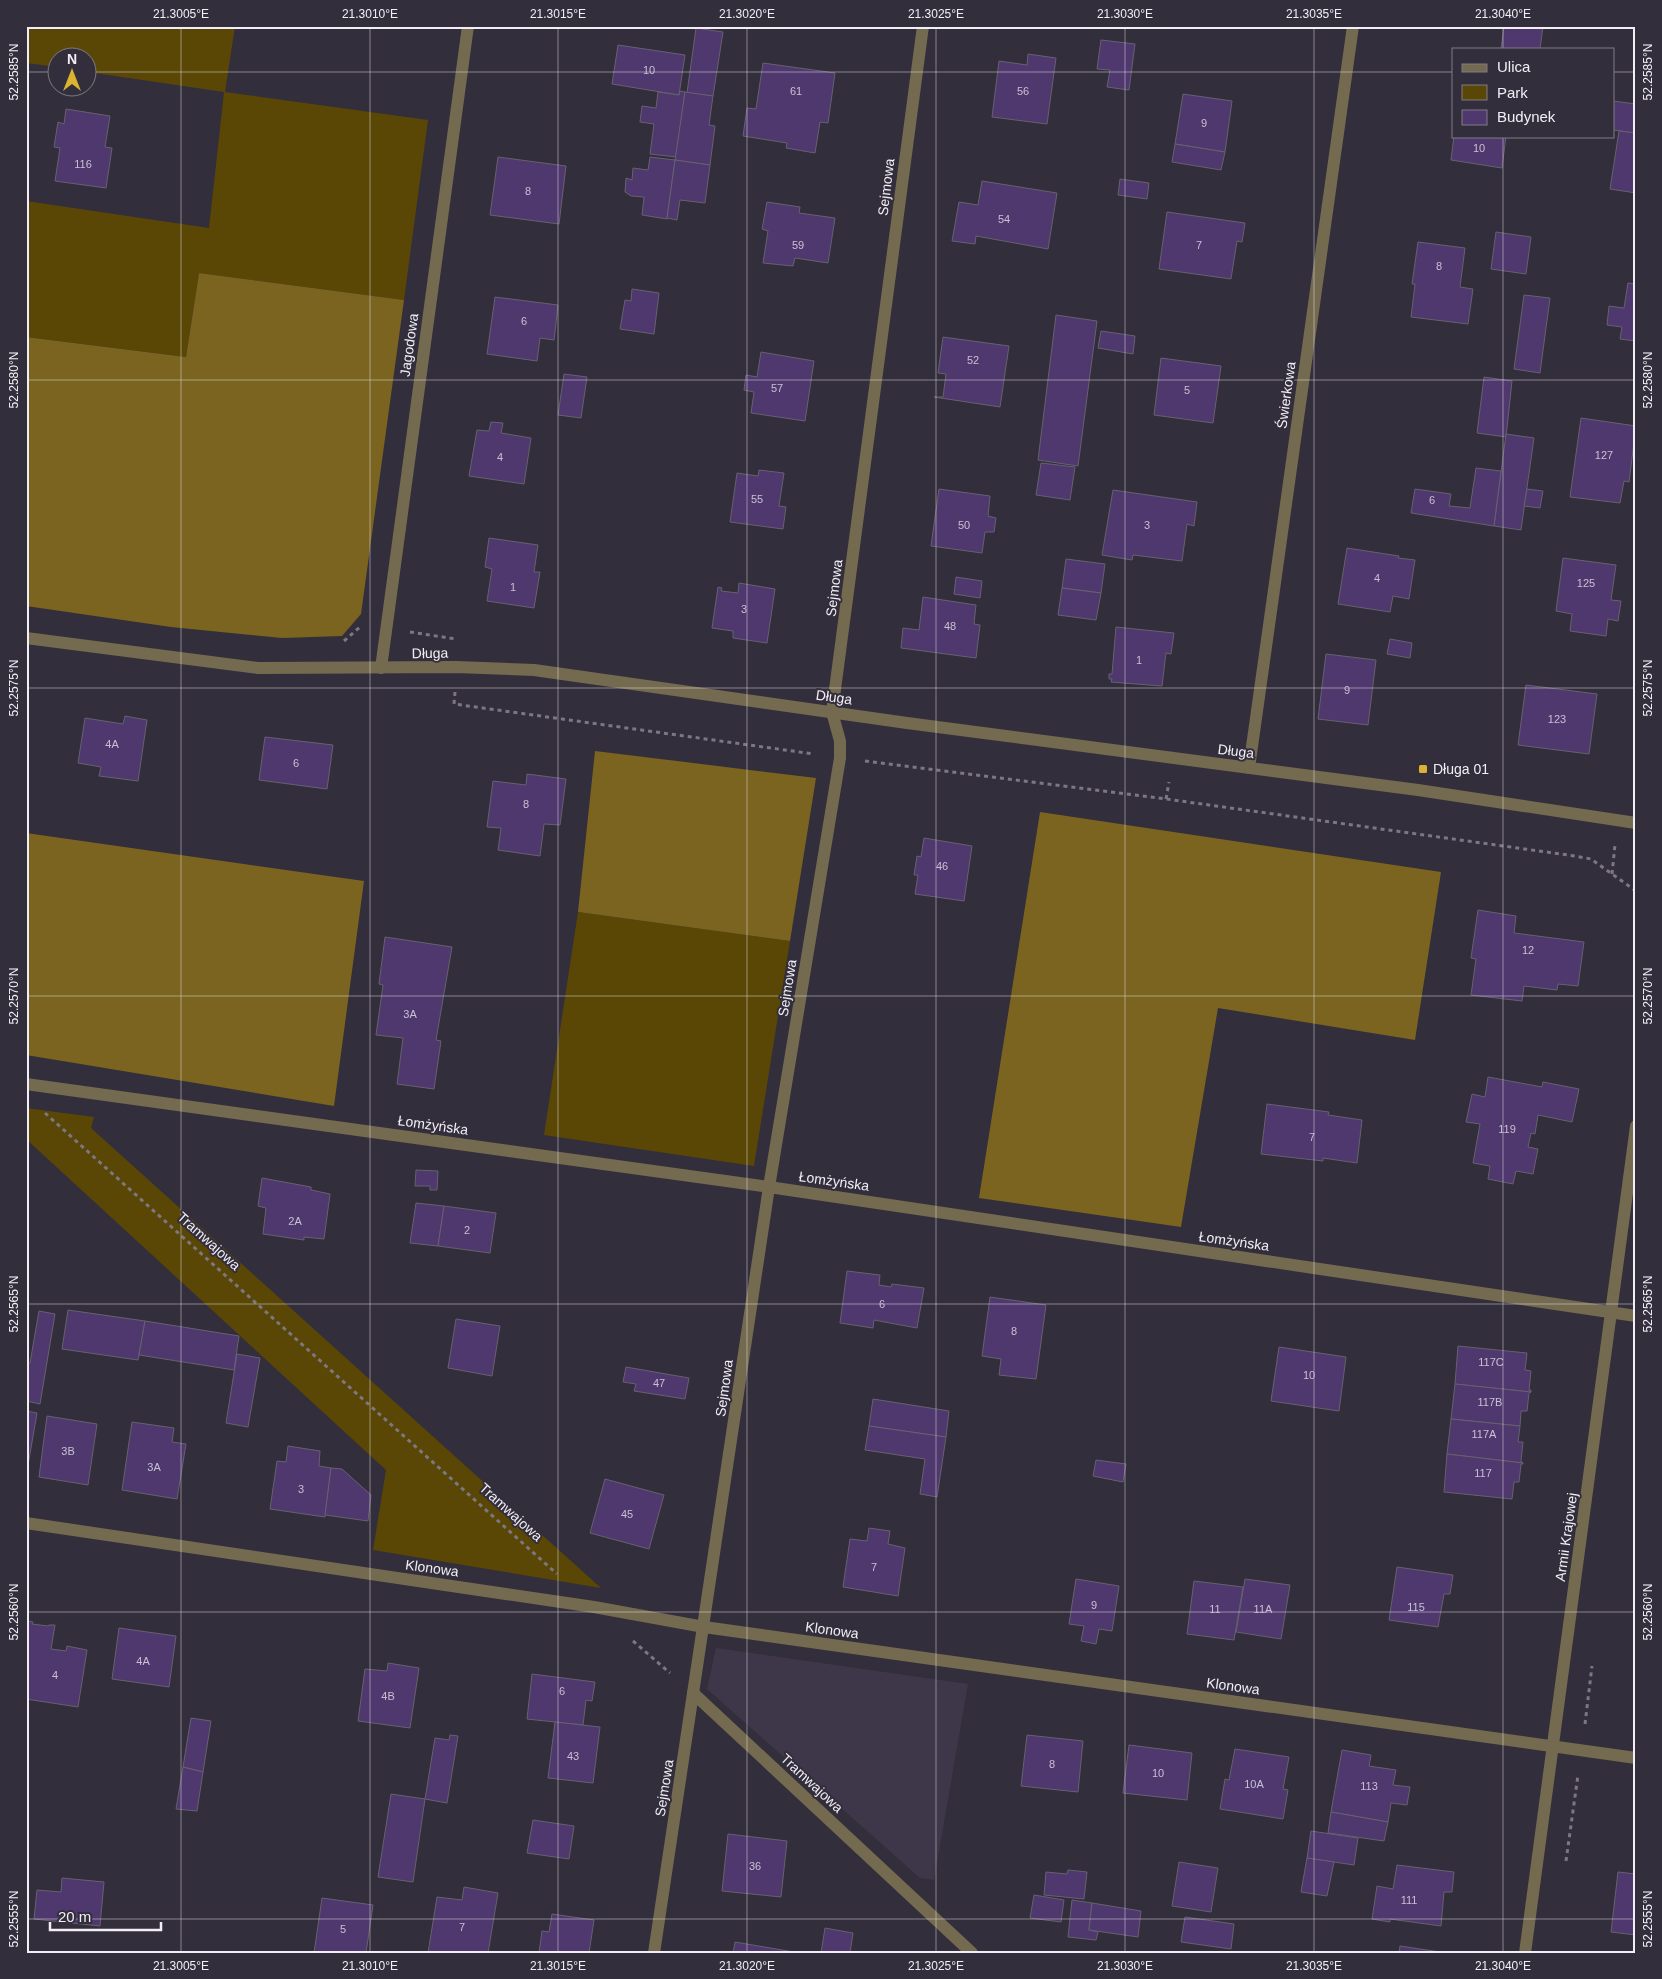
<svg xmlns="http://www.w3.org/2000/svg" width="1662" height="1979" viewBox="0 0 1662 1979" font-family="Arial,sans-serif">
<rect width="100%" height="100%" fill="#332e3b"/>
<!-- built -->
<polygon fill="#3e374a" points="716,1648 968,1684 934,1880 920,1878 707,1689"/>
<!-- green -->
<g fill="#5a4706">
<polygon points="26,26 235,26 225,92 428,120 404,300 199,273 186,357 26,337 26,201 209,228 224,92 88,72 88,58 58,58 57,67 26,63"/>
<polygon points="578,912 790,941 754,1166 544,1135"/>
<polygon points="26,1108 94,1117 91,1128 601,1588 373,1550 386,1470 26,1139"/>
</g>
<!-- forest -->
<g fill="#7a6420">
<polygon points="199,273 404,300 361,614 342,636 282,638 171,627 26,606 26,337 186,357"/>
<polygon points="595,751 816,778 790,941 578,912"/>
<polygon points="1040,812 1441,872 1415,1040 1218,1008 1181,1227 979,1198"/>
<polygon points="26,833 364,881 334,1106 26,1055"/>
</g>
<!-- building -->
<g fill="#4f386d" stroke="#666170">
<polygon points="1504,26 1543,26 1540,49 1501,49"/>
<polygon points="696,28 723,32 713,96 687,93"/>
<polygon points="1101,40 1135,44 1129,90 1107,87 1110,70 1097,69"/>
<polygon points="618,45 685,55 679,95 612,84"/>
<polygon points="1028,54 1056,58 1047,124 992,117 999,61 1027,65"/>
<polygon points="763,63 835,73 828,123 820,122 815,153 786,148 787,143 743,136 747,108 756,109"/>
<polygon points="680,91 685,92 676,157 650,154 654,124 640,122 642,106 656,108 658,92 679,95"/>
<polygon points="685,92 713,96 709,125 715,126 710,165 675,160"/>
<polygon points="1183,94 1232,101 1225,152 1175,144"/>
<polygon points="1613,101 1636,104 1636,133 1613,130"/>
<polygon points="66,109 110,116 105,147 112,148 106,188 55,181 60,148 54,147 58,122 64,124"/>
<polygon points="1619,131 1636,133 1636,193 1610,189"/>
<polygon points="1454,136 1506,136 1502,168 1451,160"/>
<polygon points="1175,144 1225,152 1221,170 1172,162"/>
<polygon points="498,157 566,166 559,224 490,215"/>
<polygon points="650,157 675,160 667,219 642,215 644,197 631,196 625,192 626,178 632,180 633,168 648,170"/>
<polygon points="675,160 710,165 705,203 680,200 677,220 667,218"/>
<polygon points="1120,179 1149,183 1147,199 1118,195"/>
<polygon points="982,181 1057,193 1048,249 976,236 975,244 952,241 959,202 978,205"/>
<polygon points="767,202 800,207 799,213 835,218 828,263 795,258 793,266 763,263 768,231 762,229"/>
<polygon points="1167,212 1245,223 1242,242 1237,241 1231,279 1159,269"/>
<polygon points="1496,232 1531,237 1526,274 1491,269"/>
<polygon points="1418,242 1465,248 1460,287 1473,289 1468,324 1411,317 1415,284 1412,284"/>
<polygon points="1628,283 1636,284 1636,341 1620,339 1622,327 1607,325 1609,306 1624,308"/>
<polygon points="632,289 659,293 654,334 620,329 625,300 631,301"/>
<polygon points="1524,295 1550,298 1540,373 1514,369"/>
<polygon points="495,297 558,305 554,340 540,338 537,361 487,354"/>
<polygon points="1056,315 1097,321 1078,466 1038,460"/>
<polygon points="1101,331 1135,336 1133,354 1098,348"/>
<polygon points="943,337 1009,346 1000,407 934,397 943,397 946,374 938,373"/>
<polygon points="761,352 814,361 805,421 751,413 754,392 744,390 746,375 757,377"/>
<polygon points="1161,358 1221,366 1213,423 1154,415"/>
<polygon points="564,374 587,377 581,418 558,415"/>
<polygon points="1484,377 1512,381 1506,437 1477,433"/>
<polygon points="1581,418 1636,426 1629,482 1624,481 1620,503 1570,497"/>
<polygon points="491,422 503,423 501,433 531,438 524,484 469,476 477,430 489,431"/>
<polygon points="1506,434 1534,438 1521,530 1494,526"/>
<polygon points="1041,463 1075,467 1070,500 1036,495"/>
<polygon points="1476,468 1501,471 1494,526 1411,513 1415,489 1451,494 1449,506 1470,508"/>
<polygon points="759,470 784,473 779,506 786,507 783,529 730,522 737,473 758,476"/>
<polygon points="939,489 990,496 988,516 996,518 994,532 985,532 982,553 931,546"/>
<polygon points="1527,489 1543,491 1540,508 1524,506"/>
<polygon points="1113,490 1197,502 1194,526 1187,524 1182,561 1133,555 1132,560 1102,555"/>
<polygon points="489,538 538,545 534,572 540,572 534,608 487,601 492,569 485,567"/>
<polygon points="1347,548 1399,556 1398,558 1415,560 1409,599 1393,596 1390,612 1338,604"/>
<polygon points="1563,558 1616,565 1611,600 1621,601 1618,621 1608,619 1606,636 1570,631 1572,614 1556,611"/>
<polygon points="1066,559 1105,564 1101,593 1062,588"/>
<polygon points="956,577 982,581 980,598 954,594"/>
<polygon points="739,583 775,589 767,643 733,638 733,631 712,628 718,587 722,588 721,591 738,593"/>
<polygon points="1062,588 1101,593 1096,620 1058,615"/>
<polygon points="923,597 976,605 974,624 980,625 976,658 901,648 903,628 919,630"/>
<polygon points="1116,627 1174,633 1171,654 1166,653 1162,686 1111,682 1112,679 1109,679 1109,674 1112,674"/>
<polygon points="1390,639 1412,643 1410,658 1387,654"/>
<polygon points="1326,654 1376,660 1368,725 1318,719"/>
<polygon points="1526,685 1597,694 1589,754 1518,745"/>
<polygon points="125,716 147,720 138,781 99,776 101,767 78,763 85,718 123,724"/>
<polygon points="265,737 333,745 327,789 259,780"/>
<polygon points="527,774 566,779 560,825 544,824 540,856 498,850 501,828 487,827 493,781 526,785"/>
<polygon points="924,838 972,846 964,901 915,894 918,875 914,875 917,856 921,857"/>
<polygon points="1478,910 1516,916 1514,933 1584,942 1578,986 1558,984 1557,990 1524,986 1522,1001 1471,995 1476,959 1471,958"/>
<polygon points="385,937 452,947 436,1040 441,1041 434,1089 397,1084 403,1038 376,1035 383,985 379,984"/>
<polygon points="1488,1077 1542,1087 1543,1082 1579,1089 1572,1122 1538,1115 1535,1134 1531,1133 1528,1147 1538,1149 1533,1174 1516,1171 1513,1184 1488,1179 1490,1166 1473,1163 1480,1124 1466,1122 1472,1094 1485,1097"/>
<polygon points="1267,1104 1329,1112 1328,1115 1362,1120 1357,1163 1323,1158 1323,1161 1261,1154"/>
<polygon points="416,1170 438,1171 437,1190 430,1190 430,1186 415,1186"/>
<polygon points="262,1178 311,1187 311,1190 330,1194 324,1239 304,1237 304,1240 263,1234 266,1208 258,1206"/>
<polygon points="416,1203 444,1206 438,1246 410,1243"/>
<polygon points="444,1206 496,1213 490,1253 438,1246"/>
<polygon points="847,1271 880,1275 879,1285 891,1287 892,1284 924,1288 917,1328 874,1320 873,1328 840,1323"/>
<polygon points="990,1297 1046,1305 1036,1379 999,1375 1001,1359 982,1356"/>
<polygon points="68,1310 145,1321 138,1360 62,1349"/>
<polygon points="39,1311 55,1314 40,1404 26,1401 26,1363 30,1363"/>
<polygon points="456,1319 500,1326 492,1376 448,1368"/>
<polygon points="145,1321 239,1336 234,1370 139,1355"/>
<polygon points="1458,1346 1527,1353 1525,1370 1531,1371 1529,1390 1531,1390 1531,1392 1455,1384"/>
<polygon points="1279,1347 1346,1357 1339,1411 1271,1401"/>
<polygon points="237,1354 260,1358 248,1427 226,1423"/>
<polygon points="626,1367 689,1378 685,1399 634,1391 636,1384 623,1382"/>
<polygon points="1455,1384 1531,1392 1529,1393 1527,1411 1521,1411 1520,1426 1451,1419"/>
<polygon points="873,1399 949,1411 946,1437 869,1426"/>
<polygon points="26,1411 37,1413 26,1477"/>
<polygon points="47,1416 97,1424 88,1485 39,1477"/>
<polygon points="1451,1419 1520,1426 1518,1442 1523,1442 1521,1461 1523,1463 1447,1454"/>
<polygon points="132,1422 174,1428 172,1442 186,1444 177,1499 122,1490"/>
<polygon points="869,1426 946,1437 937,1497 920,1494 925,1459 865,1450"/>
<polygon points="288,1446 320,1451 319,1466 331,1468 325,1517 270,1509 277,1461 286,1462"/>
<polygon points="1447,1454 1523,1463 1523,1464 1521,1464 1519,1482 1514,1482 1512,1499 1444,1492"/>
<polygon points="1096,1460 1126,1464 1123,1482 1093,1476"/>
<polygon points="331,1468 342,1469 371,1495 368,1521 325,1515"/>
<polygon points="605,1479 664,1495 649,1549 590,1533"/>
<polygon points="869,1528 890,1531 888,1544 905,1548 898,1596 843,1587 850,1539 867,1541"/>
<polygon points="1397,1567 1453,1575 1450,1594 1444,1594 1438,1627 1389,1620"/>
<polygon points="1076,1579 1119,1586 1112,1631 1099,1629 1096,1644 1081,1641 1084,1626 1069,1624"/>
<polygon points="1245,1579 1290,1585 1281,1639 1236,1632"/>
<polygon points="1194,1581 1243,1587 1234,1640 1187,1634"/>
<polygon points="27,1621 33,1622 32,1624 48,1626 49,1625 55,1625 51,1649 66,1651 67,1646 87,1650 78,1707 26,1699"/>
<polygon points="119,1628 176,1636 169,1687 112,1679"/>
<polygon points="388,1663 419,1668 410,1728 358,1721 365,1669 387,1671"/>
<polygon points="532,1674 595,1682 592,1701 586,1700 583,1725 527,1719"/>
<polygon points="191,1718 211,1721 203,1772 183,1767"/>
<polygon points="555,1722 600,1727 593,1783 548,1778"/>
<polygon points="450,1735 458,1736 447,1803 425,1799 435,1738 449,1740"/>
<polygon points="1027,1735 1083,1741 1078,1792 1021,1786"/>
<polygon points="1129,1745 1192,1753 1187,1800 1123,1793"/>
<polygon points="1235,1749 1289,1757 1283,1789 1288,1790 1283,1819 1220,1809 1225,1779 1229,1780"/>
<polygon points="1342,1750 1371,1755 1369,1766 1396,1770 1393,1785 1410,1787 1407,1805 1391,1803 1388,1822 1331,1812"/>
<polygon points="183,1767 203,1772 197,1811 176,1809"/>
<polygon points="391,1794 425,1799 413,1882 378,1877"/>
<polygon points="1331,1812 1388,1822 1384,1841 1328,1833"/>
<polygon points="533,1820 574,1826 569,1859 527,1853"/>
<polygon points="1311,1831 1358,1838 1354,1865 1307,1858"/>
<polygon points="728,1834 787,1841 781,1897 722,1891"/>
<polygon points="1307,1858 1334,1862 1327,1896 1301,1892"/>
<polygon points="1179,1862 1218,1868 1211,1912 1172,1906"/>
<polygon points="1397,1865 1454,1872 1452,1892 1444,1892 1441,1926 1390,1919 1390,1922 1372,1919 1377,1886 1393,1889"/>
<polygon points="1068,1870 1087,1872 1084,1899 1044,1895 1046,1872 1067,1874"/>
<polygon points="1618,1872 1636,1874 1636,1935 1611,1932"/>
<polygon points="62,1878 104,1882 100,1926 34,1919 37,1890 61,1892"/>
<polygon points="464,1887 498,1893 488,1953 428,1953 437,1897 462,1900"/>
<polygon points="1034,1895 1064,1900 1061,1922 1030,1918"/>
<polygon points="322,1898 373,1905 366,1953 314,1953"/>
<polygon points="1072,1900 1092,1903 1089,1930 1098,1932 1096,1940 1068,1937"/>
<polygon points="1092,1903 1141,1911 1138,1937 1089,1930"/>
<polygon points="552,1914 594,1920 589,1953 539,1953 542,1931 549,1932"/>
<polygon points="1185,1917 1234,1924 1231,1949 1181,1942"/>
<polygon points="825,1928 853,1933 850,1953 821,1953"/>
<polygon points="735,1942 794,1952 794,1953 733,1953"/>
<polygon points="1400,1946 1447,1953 1399,1953"/>
</g>
<g fill="none" stroke-linecap="round" stroke-linejoin="round">
<!-- path -->
<g stroke="#7c7783" stroke-width="3" stroke-dasharray="4 4" stroke-linecap="butt">
<polyline points="410,632 456,639"/>
<polyline points="344,641 360,627"/>
<polyline points="455,692 454,704 814,754"/>
<polyline points="865,761 1166,799 1575,856 1591,859 1636,891"/>
<polyline points="1166,799 1169,782"/>
<polyline points="1612,874 1615,845"/>
<polyline points="45,1113 557,1574"/>
<polyline points="633,1641 670,1673"/>
<polyline points="1585,1724 1592,1666"/>
<polyline points="1566,1861 1578,1775"/>
</g>
<!-- street -->
<g stroke="#746a50" stroke-width="12">
<polyline points="26,638 258,668 456,667 534,670 907,723 1418,790 1636,823"/>
<polyline points="381,668 468,26"/>
<polyline points="1249,768 1353,26"/>
<polyline points="26,1084 769,1187 1636,1316"/>
<polyline points="26,1523 594,1607 704,1627 1636,1758"/>
<polyline points="693,1693 972,1953"/>
<polyline points="654,1953 769,1187 840,758 840,741 832,712 923,26"/>
<polyline points="1525,1953 1636,1126"/>
</g>
</g>
<!-- ticks -->
<path fill="none" stroke="#f1eef6" stroke-width="1" stroke-opacity="0.45" d="M181,26V1953M370,26V1953M558,26V1953M747,26V1953M936,26V1953M1125,26V1953M1314,26V1953M1503,26V49M26,72H58M88,72H1453M1613,72H1636M1503,136V1953M26,380H1636M26,688H1636M26,996H1636M26,1304H1636M26,1612H1636M26,1919H1636"/>
<!-- markers -->
<rect fill="#dab333" stroke="#332e3b" stroke-width="2" x="1418" y="764" width="10" height="10" rx="2.5"/>
<g text-anchor="middle" stroke-width="4" stroke-linejoin="round" paint-order="stroke">
<!-- number labels -->
<g font-size="11" fill="#c8c0d4">
<text x="649" y="74">10</text>
<text x="796" y="95">61</text>
<text x="1023" y="95">56</text>
<text x="1204" y="127">9</text>
<text x="1479" y="152">10</text>
<text x="83" y="168">116</text>
<text x="528" y="195">8</text>
<text x="1004" y="223">54</text>
<text x="798" y="249">59</text>
<text x="1199" y="249">7</text>
<text x="1439" y="270">8</text>
<text x="524" y="325">6</text>
<text x="973" y="364">52</text>
<text x="777" y="392">57</text>
<text x="1187" y="394">5</text>
<text x="1604" y="459">127</text>
<text x="500" y="461">4</text>
<text x="757" y="503">55</text>
<text x="1432" y="504">6</text>
<text x="964" y="529">50</text>
<text x="1147" y="529">3</text>
<text x="1377" y="582">4</text>
<text x="1586" y="587">125</text>
<text x="513" y="591">1</text>
<text x="744" y="613">3</text>
<text x="950" y="630">48</text>
<text x="1139" y="664">1</text>
<text x="1347" y="694">9</text>
<text x="1557" y="723">123</text>
<text x="112" y="748">4A</text>
<text x="296" y="767">6</text>
<text x="526" y="808">8</text>
<text x="942" y="870">46</text>
<text x="1528" y="954">12</text>
<text x="410" y="1018">3A</text>
<text x="1507" y="1133">119</text>
<text x="1312" y="1141">7</text>
<text x="295" y="1225">2A</text>
<text x="467" y="1234">2</text>
<text x="882" y="1308">6</text>
<text x="1014" y="1335">8</text>
<text x="1491" y="1366">117C</text>
<text x="1309" y="1379">10</text>
<text x="659" y="1387">47</text>
<text x="1490" y="1406">117B</text>
<text x="1484" y="1438">117A</text>
<text x="68" y="1455">3B</text>
<text x="154" y="1471">3A</text>
<text x="1483" y="1477">117</text>
<text x="301" y="1493">3</text>
<text x="627" y="1518">45</text>
<text x="874" y="1571">7</text>
<text x="1094" y="1609">9</text>
<text x="1416" y="1611">115</text>
<text x="1215" y="1613">11</text>
<text x="1263" y="1613">11A</text>
<text x="143" y="1665">4A</text>
<text x="55" y="1679">4</text>
<text x="562" y="1695">6</text>
<text x="388" y="1700">4B</text>
<text x="573" y="1760">43</text>
<text x="1052" y="1768">8</text>
<text x="1158" y="1777">10</text>
<text x="1254" y="1788">10A</text>
<text x="1369" y="1790">113</text>
<text x="755" y="1870">36</text>
<text x="1409" y="1904">111</text>
<text x="462" y="1931">7</text>
<text x="343" y="1933">5</text>
</g>
<!-- street labels -->
<g font-size="14" fill="#f1eef6" stroke="#332e3b">
<text transform="translate(886 187) rotate(-83)" y="5">Sejmowa</text>
<text transform="translate(409 345) rotate(-82)" y="5">Jagodowa</text>
<text transform="translate(1286 395) rotate(-82)" y="5">Świerkowa</text>
<text transform="translate(834 588) rotate(-83)" y="5">Sejmowa</text>
<text transform="translate(430 653) rotate(-1)" y="5">Długa</text>
<text transform="translate(834 697) rotate(8)" y="5">Długa</text>
<text transform="translate(1236 751) rotate(7)" y="5">Długa</text>
<text transform="translate(787 988) rotate(-81)" y="5">Sejmowa</text>
<text transform="translate(433 1125) rotate(8)" y="5">Łomżyńska</text>
<text transform="translate(834 1181) rotate(8)" y="5">Łomżyńska</text>
<text transform="translate(209 1241) rotate(42)" y="5">Tramwajowa</text>
<text transform="translate(1234 1241) rotate(8)" y="5">Łomżyńska</text>
<text transform="translate(724 1388) rotate(-82)" y="5">Sejmowa</text>
<text transform="translate(511 1512) rotate(42)" y="5">Tramwajowa</text>
<text transform="translate(1566 1537) rotate(-82)" y="5">Armii Krajowej</text>
<text transform="translate(432 1568) rotate(8)" y="5">Klonowa</text>
<text transform="translate(832 1630) rotate(8)" y="5">Klonowa</text>
<text transform="translate(1233 1686) rotate(8)" y="5">Klonowa</text>
<text transform="translate(812 1783) rotate(43)" y="5">Tramwajowa</text>
<text transform="translate(664 1788) rotate(-81)" y="5">Sejmowa</text>
</g>
<!-- poi labels -->
<g font-size="14" fill="#f1eef6" stroke="#332e3b" text-anchor="start">
<text x="1433" y="774">Długa 01</text>
</g>
</g>
<!-- border -->
<rect width="1662" height="1979" fill="none" stroke="#332e3b" stroke-width="55"/>
<!-- legend -->
<rect x="1452" y="48" width="162" height="90" fill="#332e3b" stroke="#7f7b86"/>
<rect x="1462" y="64" width="25" height="8" fill="#746a50" stroke="#7f7b86"/>
<text x="1497" y="72" font-size="15" fill="#f1eef6">Ulica</text>
<rect x="1462" y="85" width="25" height="15" fill="#5a4706" stroke="#7f7b86"/>
<text x="1497" y="98" font-size="15" fill="#f1eef6">Park</text>
<rect x="1462" y="110" width="25" height="15" fill="#4f386d" stroke="#7f7b86"/>
<text x="1497" y="122" font-size="15" fill="#f1eef6">Budynek</text>
<!-- north arrow -->
<g transform="translate(72 72)"><circle r="24" fill="#332e3b" stroke="#7f7b86"/>
<path d="M0-4L9 19L0 12L-9 19Z" fill="#dab333"/>
<text y="-8" font-size="14" font-weight="bold" text-anchor="middle" fill="#f1eef6">N</text>
</g>
<!-- scale -->
<path d="M50 1922v8h111v-8" fill="none" stroke="#f1eef6" stroke-width="2.5"/>
<text x="58" y="1922" font-size="15" fill="#f1eef6" stroke="#332e3b" stroke-width="4" paint-order="stroke">20 m</text>
<rect x="28" y="28" width="1606" height="1924" fill="none" stroke="#f1eef6" stroke-width="2"/>
<g font-size="12" text-anchor="middle" fill="#f1eef6">
<text x="181" y="18">21.3005°E</text>
<text x="370" y="18">21.3010°E</text>
<text x="558" y="18">21.3015°E</text>
<text x="747" y="18">21.3020°E</text>
<text x="936" y="18">21.3025°E</text>
<text x="1125" y="18">21.3030°E</text>
<text x="1314" y="18">21.3035°E</text>
<text x="1503" y="18">21.3040°E</text>
<text transform="translate(14 72) rotate(-90)" y="4">52.2585°N</text>
<text transform="translate(1648 72) rotate(-90)" y="4">52.2585°N</text>
<text transform="translate(14 380) rotate(-90)" y="4">52.2580°N</text>
<text transform="translate(1648 380) rotate(-90)" y="4">52.2580°N</text>
<text transform="translate(14 688) rotate(-90)" y="4">52.2575°N</text>
<text transform="translate(1648 688) rotate(-90)" y="4">52.2575°N</text>
<text transform="translate(14 996) rotate(-90)" y="4">52.2570°N</text>
<text transform="translate(1648 996) rotate(-90)" y="4">52.2570°N</text>
<text transform="translate(14 1304) rotate(-90)" y="4">52.2565°N</text>
<text transform="translate(1648 1304) rotate(-90)" y="4">52.2565°N</text>
<text transform="translate(14 1612) rotate(-90)" y="4">52.2560°N</text>
<text transform="translate(1648 1612) rotate(-90)" y="4">52.2560°N</text>
<text transform="translate(14 1919) rotate(-90)" y="4">52.2555°N</text>
<text transform="translate(1648 1919) rotate(-90)" y="4">52.2555°N</text>
<text x="181" y="1970">21.3005°E</text>
<text x="370" y="1970">21.3010°E</text>
<text x="558" y="1970">21.3015°E</text>
<text x="747" y="1970">21.3020°E</text>
<text x="936" y="1970">21.3025°E</text>
<text x="1125" y="1970">21.3030°E</text>
<text x="1314" y="1970">21.3035°E</text>
<text x="1503" y="1970">21.3040°E</text>
</g>
</svg>
